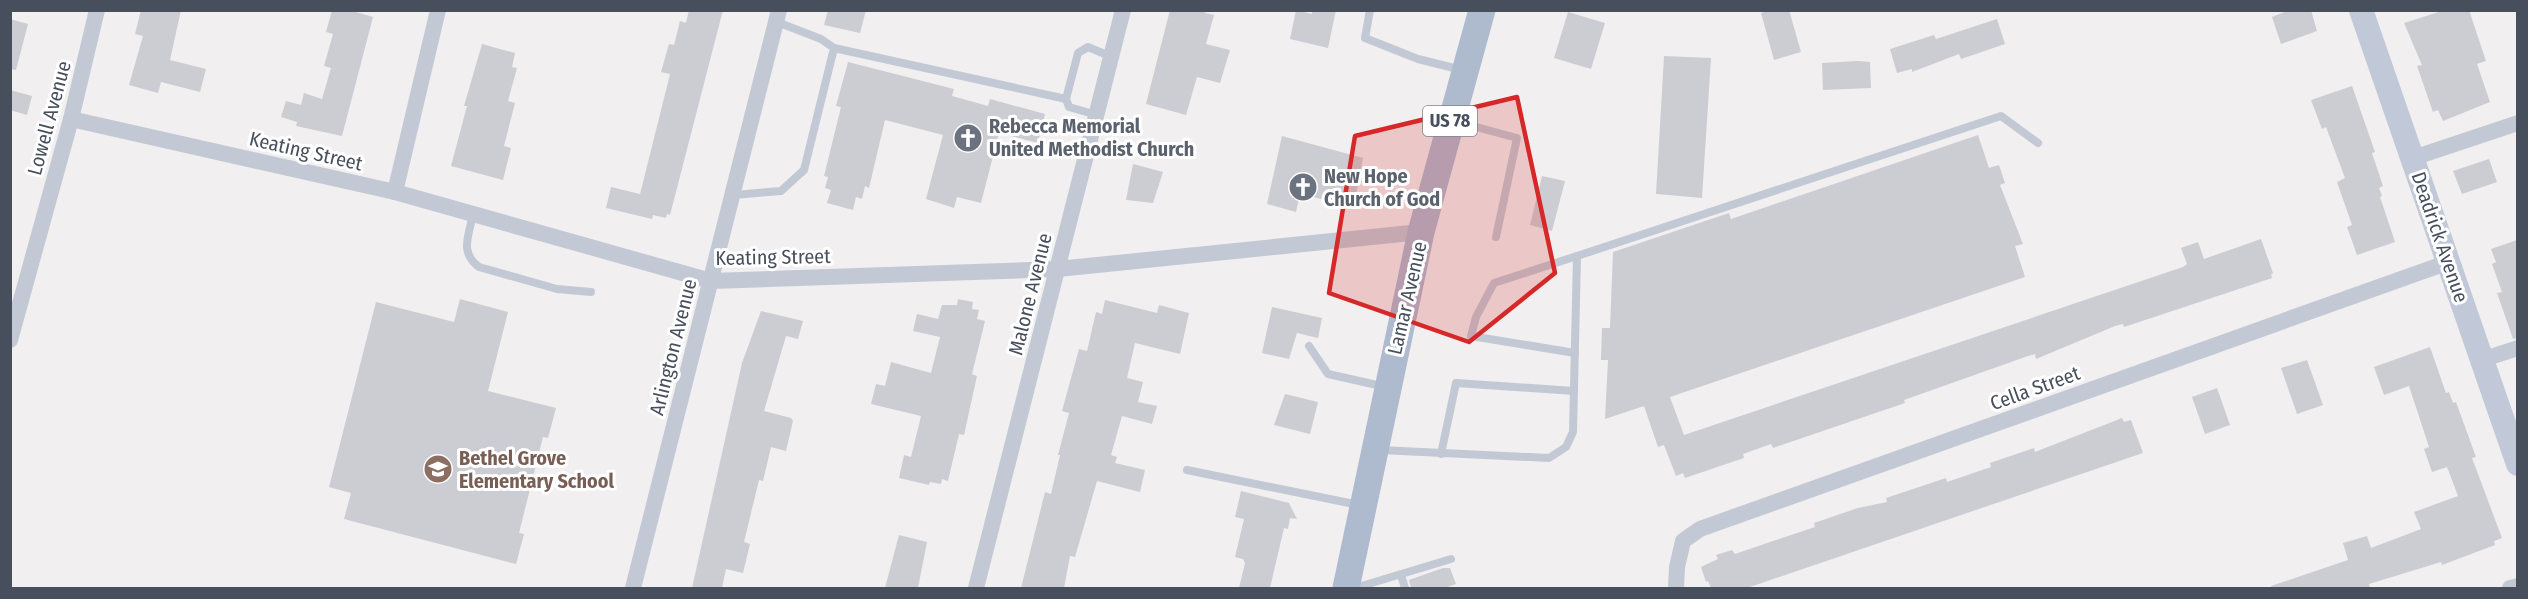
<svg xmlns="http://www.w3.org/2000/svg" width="2528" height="599" viewBox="0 0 2528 599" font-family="'Fira Sans Condensed',sans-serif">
<rect width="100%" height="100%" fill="#f1efef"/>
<!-- building -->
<g fill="#cccdd3">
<polygon points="141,10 181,10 170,60 206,69 200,92 161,82 158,93 129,85 143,36 135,34"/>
<polygon points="332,10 349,10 373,17 342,136 296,126 297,122 281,117 286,101 301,105 304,93 322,99 331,68 324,66 333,34 326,32"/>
<polygon points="689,10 723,10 670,215 667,214 666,218 653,215 652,219 606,208 611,187 640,194 670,74 661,72 669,44 674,45 680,21 686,23"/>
<polygon points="828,10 866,10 860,33 824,25"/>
<polygon points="1170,10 1206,10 1205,13 1214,15 1206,44 1230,50 1220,83 1197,77 1186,115 1146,104"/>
<polygon points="1296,10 1312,14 1312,10 1336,10 1328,48 1290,39"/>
<polygon points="1770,10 1789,10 1801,52 1774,60 1761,13"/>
<polygon points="2289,10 2311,10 2317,31 2281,44 2272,17"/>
<polygon points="2445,10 2469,10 2486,61 2477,64 2490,102 2443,121 2438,110 2433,112 2417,66 2422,65 2404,23"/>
<polygon points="1568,12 1605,23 1591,69 1554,58"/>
<polygon points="10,19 28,24 16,70 10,69"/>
<polygon points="1997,19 2005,44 1961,59 1959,54 1912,72 1912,69 1897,73 1890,49 1934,35 1936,39"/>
<polygon points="482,44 515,53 512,67 517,68 508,101 515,103 504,146 511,148 503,180 451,166 467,106 464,106"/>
<polygon points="1664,56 1711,58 1702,198 1656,194"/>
<polygon points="1858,61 1870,62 1871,88 1823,90 1822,63"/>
<polygon points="848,62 954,89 952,96 988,106 990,99 1045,114 1038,143 999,133 981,203 957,197 954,208 926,199 943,135 885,120 869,188 865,186 862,199 856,197 853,210 827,203 831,190 825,188 828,177 824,176 841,107 836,106"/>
<polygon points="2352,86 2375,152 2372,153 2383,186 2379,188 2382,196 2380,197 2395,242 2357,255 2347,227 2352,225 2337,182 2345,178 2326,127 2322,129 2311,100"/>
<polygon points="10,90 32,96 27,115 10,110"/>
<polygon points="1978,135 1989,168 1999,165 2005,183 2000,185 2023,244 2015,246 2025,277 1670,397 1684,435 2183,267 2187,264 2181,248 2198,242 2204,259 2261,239 2273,273 2271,274 2272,278 2124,327 2123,324 2115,326 2036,359 2035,354 2028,356 1904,400 1905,403 1773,448 1771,444 1743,454 1744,458 1685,478 1683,473 1676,476 1664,445 1658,447 1644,406 1605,419 1608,360 1601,360 1602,328 1610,328 1613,252 1729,213 1731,219"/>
<polygon points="1282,136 1363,158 1356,195 1351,206 1300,194 1296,212 1267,204"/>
<polygon points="2489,159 2497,182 2462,194 2453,171"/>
<polygon points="1133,164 1163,172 1153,203 1126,200"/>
<polygon points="1542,176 1565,181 1552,231 1530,225"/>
<polygon points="2517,240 2517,338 2513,339 2497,293 2502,292 2492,264 2496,262 2491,249"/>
<polygon points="460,299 508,312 488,391 556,408 548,438 543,437 519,533 524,534 516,564 344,519 351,493 329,487 376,302 454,322"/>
<polygon points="958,299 973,302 972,309 979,310 977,319 985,321 972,374 977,376 964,435 959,434 948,481 942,479 941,484 930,482 929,485 899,478 904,455 911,457 921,416 871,404 876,384 885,386 891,362 931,373 940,337 913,331 917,314 938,319 942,305 957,305"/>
<polygon points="1105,300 1157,313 1159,305 1189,313 1180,354 1135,343 1127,378 1143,382 1138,402 1157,406 1152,424 1122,416 1111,455 1117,457 1115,463 1145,470 1140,492 1097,481 1075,557 1070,556 1064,588 1021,588 1045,492 1051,494 1060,455 1058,455 1069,413 1062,411 1079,349 1087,351 1096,312 1102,314"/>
<polygon points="1272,307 1322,318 1318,338 1297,333 1289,359 1262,353"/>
<polygon points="761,311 803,321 798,339 786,336 764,411 791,418 793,421 786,451 771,447 763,481 759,480 744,542 750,544 743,573 726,569 722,588 692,588 742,363"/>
<polygon points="2430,347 2446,393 2449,392 2453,403 2456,402 2476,457 2472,458 2502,538 2494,541 2495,545 2442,565 2441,562 2369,584 2370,588 2272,588 2271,586 2348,560 2343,543 2367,536 2371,548 2421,529 2414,512 2458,496 2447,467 2432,472 2424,449 2429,447 2409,386 2384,395 2374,367"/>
<polygon points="2307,360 2323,405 2297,414 2281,368"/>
<polygon points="2217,388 2230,425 2205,434 2192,397"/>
<polygon points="1285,394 1318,402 1310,434 1274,425"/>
<polygon points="2122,418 2124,422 2131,420 2143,453 1747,588 1711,588 1708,581 1706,582 1701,567 1718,559 1716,555 1732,550 1735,554 1779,539 1815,527 1814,523 1858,508 1887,502 1886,498 1946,478 1947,482 1991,467 1990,463 2034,448 2035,452"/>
<polygon points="1241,491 1289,503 1297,519 1290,518 1288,529 1284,528 1270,588 1239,588 1245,563 1243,559 1235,557 1244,519 1235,517"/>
<polygon points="899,535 927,542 918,588 885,588"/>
<polygon points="1443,568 1450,568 1456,584 1445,588 1411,588 1409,580"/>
</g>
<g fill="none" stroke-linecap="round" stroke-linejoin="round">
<!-- lane -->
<g stroke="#c2c9d4" stroke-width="8">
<polyline points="1370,10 1365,38 1418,59 1462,70"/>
<polyline points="834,48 1066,99"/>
<polyline points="1097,115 1069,107 1066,99 1078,53 1088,47 1112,57"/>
<polyline points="1454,121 1517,138 1496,237"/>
<polyline points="733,195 781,191 804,170 834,48 821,39 777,22"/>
<path d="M473,214C469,236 459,252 479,267L557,289L591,292"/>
<polyline points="1309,346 1328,374 1386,387"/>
<polyline points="1575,353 1471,336 1476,317 1494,283 1577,256"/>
<polyline points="1380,450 1549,458 1566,447 1573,432 1577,256 2001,116 2038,143"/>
<polyline points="1441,454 1456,383 1574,391"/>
<polyline points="1187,470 1359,505"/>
<polyline points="1401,575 1405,588"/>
<polyline points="1355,588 1451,559"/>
</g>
<!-- street -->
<g stroke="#c2c9d4" stroke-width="16">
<polyline points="71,119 395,192 711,281 1058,269 1421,232"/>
<polyline points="2413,158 2518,123"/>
<polyline points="395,192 438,10"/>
<polyline points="10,340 71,119 97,10"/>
<polyline points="2481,360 2518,348"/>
<polyline points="633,588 779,10"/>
<polyline points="976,588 1123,10"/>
<polyline points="1676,588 1677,567 1683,541 1700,529 2449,262"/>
<polyline points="2510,588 2518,586"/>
</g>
<!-- secondary -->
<polyline stroke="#c1c9d8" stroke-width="24" points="2361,10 2518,464"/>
<!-- primary -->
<polyline stroke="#aebace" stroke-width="27" points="1346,588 1421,232 1482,10"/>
</g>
<!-- marked area -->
<path fill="#d62828" fill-opacity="0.2" stroke="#d62828" stroke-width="4.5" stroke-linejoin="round" d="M1517,97L1555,273L1469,342L1329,293L1355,136Z"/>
<!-- icons -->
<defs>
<g id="church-disc" transform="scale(1.5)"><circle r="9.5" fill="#6b7280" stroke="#fff"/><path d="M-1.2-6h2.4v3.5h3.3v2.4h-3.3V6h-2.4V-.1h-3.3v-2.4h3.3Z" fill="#fff"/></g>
<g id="school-disc" transform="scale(1.5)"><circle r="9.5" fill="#8d6e63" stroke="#fff"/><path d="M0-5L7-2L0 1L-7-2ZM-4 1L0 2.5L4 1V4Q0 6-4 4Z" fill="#fff"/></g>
</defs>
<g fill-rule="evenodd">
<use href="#church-disc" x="968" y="138"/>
<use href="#church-disc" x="1303" y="187"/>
<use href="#school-disc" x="438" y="469"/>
</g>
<g text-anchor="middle" stroke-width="6" stroke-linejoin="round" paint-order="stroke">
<!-- shield labels -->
<rect fill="#fff" stroke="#7e848d" stroke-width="1.5" x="1423" y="106" width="54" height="30" rx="4.5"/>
<g font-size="18" font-weight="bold" fill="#474f5c">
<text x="1450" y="127">US 78</text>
</g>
<!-- street labels -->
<g font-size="20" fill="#474f5c" stroke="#fff">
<text transform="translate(49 118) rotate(-75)" y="7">Lowell Avenue</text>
<text transform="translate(306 151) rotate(13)" y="7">Keating Street</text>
<text transform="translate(2440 237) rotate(71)" y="7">Deadrick Avenue</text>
<text transform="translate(773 257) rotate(-1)" y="7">Keating Street</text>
<text transform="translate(1030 294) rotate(-76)" y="7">Malone Avenue</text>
<text transform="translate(1407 298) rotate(-77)" y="7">Lamar Avenue</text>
<text transform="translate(673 347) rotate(-76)" y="7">Arlington Avenue</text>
<text transform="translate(2035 388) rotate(-20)" y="7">Cella Street</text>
</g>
<!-- worship labels -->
<g font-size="20" font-weight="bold" fill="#5b616d" stroke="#fff" text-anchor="start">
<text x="989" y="133">Rebecca Memorial<tspan x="989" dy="23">United Methodist Church</tspan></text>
<text x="1324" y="183">New Hope<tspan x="1324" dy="23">Church of God</tspan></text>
</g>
<!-- education labels -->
<g font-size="20" font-weight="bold" fill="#785e54" stroke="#fff" text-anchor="start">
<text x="459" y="465">Bethel Grove<tspan x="459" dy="23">Elementary School</tspan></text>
</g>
</g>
<!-- border -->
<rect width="2528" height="599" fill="none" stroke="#474f5c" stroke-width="24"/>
</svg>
